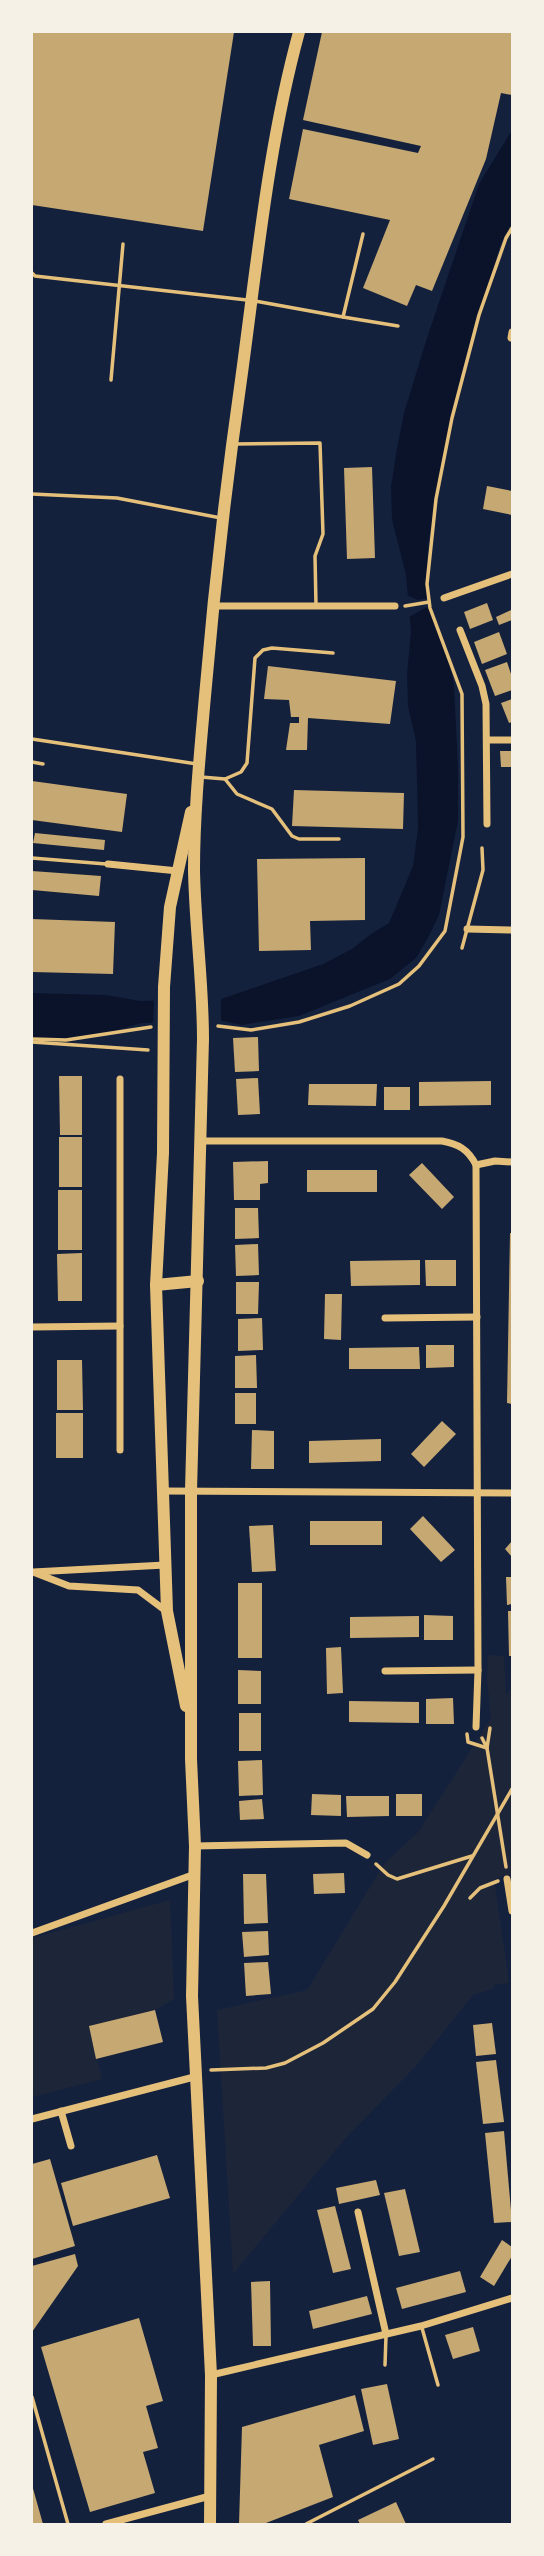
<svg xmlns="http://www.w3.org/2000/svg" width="544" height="2556" viewBox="0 0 544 2556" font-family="'Source Sans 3',sans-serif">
<rect width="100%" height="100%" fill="#14213d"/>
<!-- green -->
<g fill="#1d2539">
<polygon points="488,1655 504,1656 506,1695 512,1687 512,1874 494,1879 509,1983 494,1985 494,1988 473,1995 416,2066 344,2140 233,2274 217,2010 307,1990 384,1864 419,1831 491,1718 487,1680"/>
<polygon points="170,1900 174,1999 155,2010 89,2026 102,2079 32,2097 32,1938"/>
</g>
<!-- water -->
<polygon fill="#0b132b" points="512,130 512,223 501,243 461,375 429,538 426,576 436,628 450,665 454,685 458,767 458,821 439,915 429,936 416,958 390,979 299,1016 241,1025 219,1020 142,1023 103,1034 66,1039 32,1038 32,993 106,995 140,1001 221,999 323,964 352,949 371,934 389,923 413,866 418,828 416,741 408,706 407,675 411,631 406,575 392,520 391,487 397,448 404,413 426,341 479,184"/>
<!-- pier -->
<g fill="#14213d">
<polygon points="404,594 418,600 434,597 435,607 425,608 407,618"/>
<polygon points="221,995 221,1024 153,1026 154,998"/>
</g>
<!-- building -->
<g fill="#c6a872">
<polygon points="32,32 234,32 203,231 32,205"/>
<polygon points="322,32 512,32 512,95 501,93 486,159 432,291 416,285 407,306 363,288 390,220 289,199 303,129 418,153 421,146 303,120"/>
<polygon points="372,467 375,558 347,559 344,468"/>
<polygon points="487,486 512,491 512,515 483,509"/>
<polygon points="487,603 493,620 470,629 464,612"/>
<polygon points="511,610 512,620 499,625 496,617"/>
<polygon points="499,632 507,654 482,664 474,642"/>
<polygon points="507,662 512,677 512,690 495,696 485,670"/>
<polygon points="268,666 396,681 390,724 308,718 307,750 286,750 290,723 299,723 299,717 291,717 289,700 264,699"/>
<polygon points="512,699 512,722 509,723 501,703"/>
<polygon points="500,751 512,751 512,767 501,767"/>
<polygon points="32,781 127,794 122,832 32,820"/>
<polygon points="294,790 404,793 403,829 292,826"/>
<polygon points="35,833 105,840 104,850 33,843"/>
<polygon points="365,858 365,920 310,921 311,950 259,951 257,859"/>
<polygon points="32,871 101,876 99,896 32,890"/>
<polygon points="32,919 115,922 113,974 32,972"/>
<polygon points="258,1037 259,1071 235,1072 233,1038"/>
<polygon points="59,1076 82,1076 82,1135 60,1135"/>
<polygon points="258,1078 260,1114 238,1115 236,1079"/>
<polygon points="491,1081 491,1105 419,1106 419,1082"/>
<polygon points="309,1084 377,1084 376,1106 308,1105"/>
<rect x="384" y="1087" width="26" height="23"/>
<rect x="59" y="1137" width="23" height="50"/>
<polygon points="268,1161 268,1183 260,1184 260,1200 234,1200 233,1162"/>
<polygon points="422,1163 454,1197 442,1209 409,1175"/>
<rect x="307" y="1170" width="70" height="22"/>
<rect x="58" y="1190" width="24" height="60"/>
<polygon points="235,1208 258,1208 259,1238 235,1239"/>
<polygon points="510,1233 512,1233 512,1404 507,1403"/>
<polygon points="258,1244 259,1275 236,1276 235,1245"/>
<polygon points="82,1253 82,1301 58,1301 57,1254"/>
<polygon points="420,1260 420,1285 351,1286 350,1261"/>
<polygon points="425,1260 456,1260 456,1286 426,1286"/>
<polygon points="236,1282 259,1282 258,1314 236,1314"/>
<polygon points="325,1294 342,1294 341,1340 324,1339"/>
<polygon points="262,1318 263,1350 238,1351 238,1319"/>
<polygon points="426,1345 454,1345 454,1367 426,1368"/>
<polygon points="419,1347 420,1369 349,1369 349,1348"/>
<polygon points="256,1355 257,1388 235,1388 235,1356"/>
<polygon points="57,1360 82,1360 83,1410 57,1410"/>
<rect x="235" y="1393" width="21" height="31"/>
<rect x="56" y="1413" width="27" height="45"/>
<polygon points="442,1421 456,1434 424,1467 411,1454"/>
<polygon points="252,1430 274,1431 274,1469 251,1469"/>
<polygon points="381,1439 381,1461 309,1463 309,1441"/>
<polygon points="423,1516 455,1550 441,1562 410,1529"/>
<rect x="310" y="1521" width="72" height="24"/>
<polygon points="273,1525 276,1571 252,1572 249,1526"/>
<polygon points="512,1541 512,1557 505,1549"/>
<polygon points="506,1577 512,1577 512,1604 507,1605"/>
<rect x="238" y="1583" width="24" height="75"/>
<polygon points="508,1611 512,1611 512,1656 509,1656"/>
<polygon points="424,1615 453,1616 453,1640 424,1640"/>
<polygon points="419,1616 419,1637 350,1638 350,1617"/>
<polygon points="341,1647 343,1693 327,1694 326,1648"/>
<polygon points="238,1670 261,1671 261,1704 238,1704"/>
<polygon points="453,1698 454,1724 426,1724 426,1699"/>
<polygon points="349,1701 419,1702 419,1723 349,1722"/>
<rect x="239" y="1713" width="22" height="38"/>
<polygon points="262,1760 263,1795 239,1796 238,1761"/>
<polygon points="312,1794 341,1795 341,1816 311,1815"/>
<rect x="396" y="1794" width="26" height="22"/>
<polygon points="346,1796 389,1796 389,1816 347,1817"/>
<polygon points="262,1799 264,1819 240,1820 239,1801"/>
<polygon points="344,1873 345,1893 314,1894 313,1874"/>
<polygon points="243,1874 266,1874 268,1923 244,1924"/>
<polygon points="268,1931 269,1955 244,1957 242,1932"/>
<polygon points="268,1962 271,1994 246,1996 244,1963"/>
<polygon points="155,2010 163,2042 96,2059 89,2026"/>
<polygon points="492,2023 496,2054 476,2056 473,2025"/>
<polygon points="496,2060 504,2122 483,2124 476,2062"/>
<polygon points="504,2131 512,2222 494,2223 485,2133"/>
<polygon points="157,2155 170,2198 73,2226 61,2183"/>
<polygon points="50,2159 75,2246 32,2259 32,2164"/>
<polygon points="376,2180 380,2195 339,2204 336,2188"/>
<polygon points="405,2189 420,2252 399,2256 384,2193"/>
<polygon points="335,2206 351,2269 333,2273 317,2210"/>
<polygon points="502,2240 512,2247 512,2256 494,2286 480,2277"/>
<polygon points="75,2254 78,2266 32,2332 32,2266"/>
<polygon points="460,2271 466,2292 402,2309 396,2288"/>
<polygon points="270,2281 271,2346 253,2346 251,2282"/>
<polygon points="367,2296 372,2314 313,2329 309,2311"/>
<polygon points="139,2318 163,2401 146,2406 158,2448 143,2452 155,2493 90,2512 41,2347"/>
<polygon points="473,2327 480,2351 453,2359 445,2335"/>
<polygon points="387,2384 399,2439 373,2445 361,2389"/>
<polygon points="355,2395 364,2431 319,2445 333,2497 266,2523 239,2524 242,2427"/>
<polygon points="32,2485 43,2524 32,2524"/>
<polygon points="396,2502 406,2524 360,2524 358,2520"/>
</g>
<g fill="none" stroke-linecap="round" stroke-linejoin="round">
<!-- path -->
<g stroke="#e5c07b" stroke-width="3.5">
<polyline points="405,606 429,602"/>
<polyline points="218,1026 251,1030 299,1022 350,1006 399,984 419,966 445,931 463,837 462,694 430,608 427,584 436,499 452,418 479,315 506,238 512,228"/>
<polyline points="32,1039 66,1040 151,1027"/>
<polyline points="32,1042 148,1050"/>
<polyline points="467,1734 468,1742 487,1748 490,1728"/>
<polyline points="482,1738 487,1748 506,1867"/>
<polyline points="376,1864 388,1875 397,1879 472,1856"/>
<polyline points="470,1898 480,1888 498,1881"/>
<polyline points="211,2070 266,2068 285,2063 323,2043 373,2009 395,1982 444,1906 512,1789"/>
</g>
<!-- service -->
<g stroke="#e5c07b" stroke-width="3.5">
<polyline points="32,273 35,276 247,300"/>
<polyline points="255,301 343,317 363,234"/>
<polyline points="343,317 398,326"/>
<polyline points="111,380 123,244"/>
<polyline points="234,444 320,443 323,534 315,556 316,606"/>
<polyline points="32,494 117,498 221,518"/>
<polyline points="32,739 197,764"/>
<polyline points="32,762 43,764"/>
<polyline points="201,777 225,779 237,794 272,809 292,836 299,839 339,839"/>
<polyline points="225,779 241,772 247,763 255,658 263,650 272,648 333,653"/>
<polyline points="32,858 106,864"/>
<polyline points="462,948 483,870 482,848"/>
<polyline points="422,2328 438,2385"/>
<polyline points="385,2365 386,2336"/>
<polyline points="32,2397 68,2524"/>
<polyline points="306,2524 433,2459"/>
</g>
<!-- minor -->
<g stroke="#e5c07b" stroke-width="7">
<polyline points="511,338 512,332"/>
<polyline points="444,598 512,574"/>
<polyline points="214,606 395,606"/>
<polyline points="460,630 482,686 486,704 487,824"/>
<polyline points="488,740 512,740"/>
<polyline points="108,864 178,871"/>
<polyline points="467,929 512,930"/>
<path d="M201,1141H442C458,1144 468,1149 476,1165L478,1670L476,1727"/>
<polyline points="476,1165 495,1161 512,1162"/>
<polyline points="385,1318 477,1317"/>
<polyline points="32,1327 120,1326"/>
<polyline points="120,1450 120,1079"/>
<polyline points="163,1491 512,1493"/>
<polyline points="165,1565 33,1572 69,1586 138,1590 166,1611"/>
<polyline points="385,1671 478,1670"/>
<polyline points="195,1846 346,1843 367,1855"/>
<polyline points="507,1879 512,1911"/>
<polyline points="32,1933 195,1874"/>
<polyline points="61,2111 71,2146"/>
<polyline points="32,2119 194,2077"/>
<polyline points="358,2212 386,2334"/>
<polyline points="211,2375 421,2326 512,2298"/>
<polyline points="106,2524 210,2496"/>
</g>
<!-- primary -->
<g stroke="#e5c07b" stroke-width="12">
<polyline points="156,1285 198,1281"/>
<polyline points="186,1706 167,1611 156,1285 163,1153 164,987 170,907 191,812"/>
<path d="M210,2524L211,2375L192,1996L195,1846L191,1759V1491L203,1039C203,982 195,926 194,870C194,812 200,753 205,696C214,590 226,485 241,380C257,264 268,145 299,32"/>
</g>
</g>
<!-- border -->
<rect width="544" height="2556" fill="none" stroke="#f6f1e7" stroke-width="66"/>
</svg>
